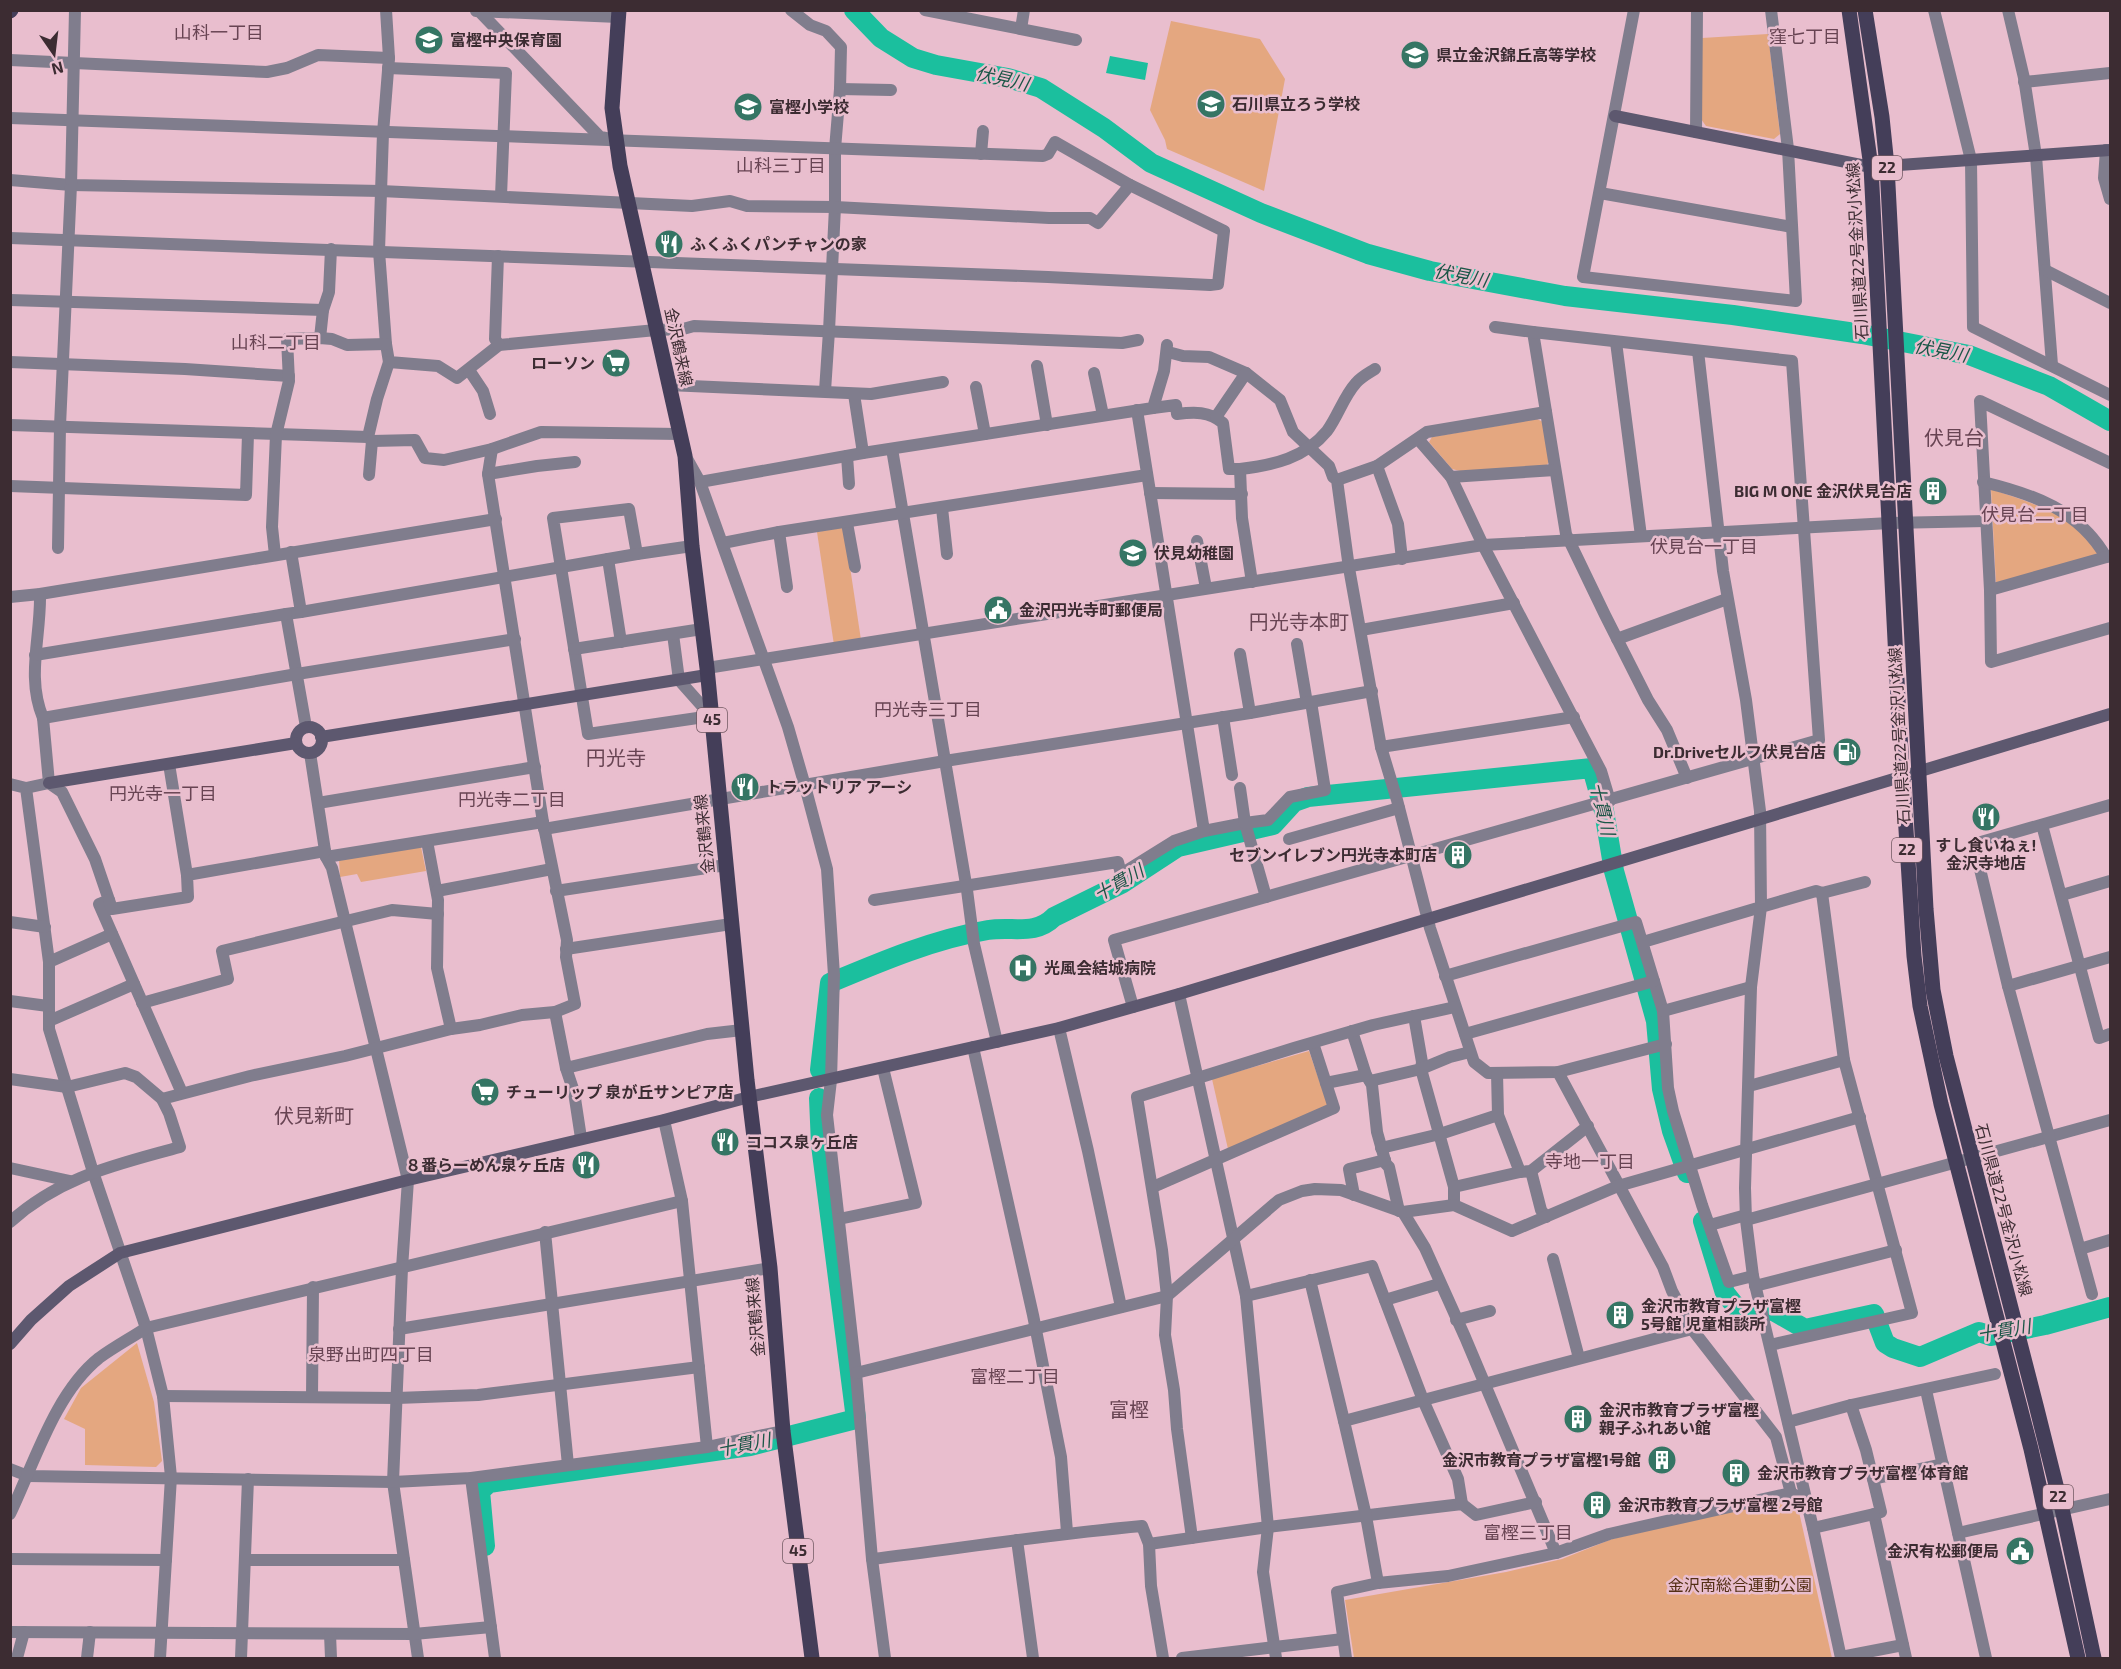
<svg xmlns="http://www.w3.org/2000/svg" width="2121" height="1669" viewBox="0 0 2121 1669" font-family="'Exo 2','Noto Sans JP',sans-serif">
<rect width="100%" height="100%" fill="#e9bece"/>
<!-- green -->
<g fill="#e4a780">
<polygon points="1171,21 1260,39 1285,79 1264,191 1167,149 1165,140 1150,110"/>
<polygon points="1768,34 1780,134 1774,139 1706,126 1701,119 1702,38"/>
<polygon points="1537,419 1543,422 1550,461 1545,467 1460,471 1452,469 1429,442 1432,437"/>
<path d="M1991,489C2024,501 2065,511 2089,539C2093,544 2096,550 2099,555L1996,584Z"/>
<polygon points="844,527 861,640 834,645 817,532"/>
<polygon points="421,847 426,871 361,882 357,874 340,877 339,860"/>
<polygon points="1309,1051 1328,1106 1228,1149 1212,1079"/>
<polygon points="137,1343 154,1402 162,1461 156,1467 85,1465 85,1429 64,1419 81,1388"/>
<polygon points="1776,1501 1799,1512 1832,1658 1354,1658 1345,1600 1506,1572 1562,1559 1612,1539"/>
</g>
<!-- water -->
<polygon fill="#1bbf9e" points="1110,56 1148,63 1145,80 1106,73"/>
<g fill="none" stroke-linecap="round" stroke-linejoin="round">
<!-- river -->
<g stroke="#1bbf9e" stroke-width="20">
<polyline points="854,10 881,38 913,58 936,65 1008,78 1041,88 1104,128 1151,163 1261,213 1368,254 1430,271 1565,296 1733,315 1862,334 1969,355 2049,386 2110,421"/>
<path d="M820,1070L830,983C880,962 934,939 988,930C1013,926 1035,936 1054,917L1123,883L1178,847L1273,825L1294,802L1308,797L1592,768L1604,811L1614,871L1656,1021L1662,1089L1672,1131L1687,1173"/>
<polyline points="1703,1221 1725,1293 1744,1317 1772,1310 1805,1329 1874,1314 1885,1343 1893,1348 1920,1357 1979,1332 1991,1336 2045,1325 2110,1307"/>
<polyline points="485,1546 480,1491 489,1483 750,1446 856,1419 821,1145 819,1098"/>
</g>
<!-- street -->
<g stroke="#807d8d" stroke-width="12">
<polyline points="386,10 389,58 383,133 379,251 386,344 389,362 438,366 457,378 499,345 656,330 683,329 694,326 1122,343 1138,340"/>
<polyline points="791,10 810,25 826,31 841,47 840,89 835,149 835,207 829,331 825,391"/>
<polyline points="925,10 1076,40"/>
<polyline points="1634,10 1583,277 1796,301 1788,149 1771,10"/>
<polyline points="1934,10 1971,160 1973,327 2110,395"/>
<polyline points="2008,10 2024,78 2036,156 2052,365"/>
<polyline points="476,11 618,17"/>
<polyline points="479,11 600,137 606,138"/>
<polyline points="1021,29 1024,10"/>
<polyline points="10,60 267,72 287,68 318,55 389,58"/>
<polyline points="388,68 506,73 501,196"/>
<polyline points="2024,82 2110,73"/>
<polyline points="840,89 891,90"/>
<path d="M10,118C354,132 699,142 1043,156L1048,154L1055,142L1130,185"/>
<polyline points="1696,132 1697,10"/>
<polyline points="2106,150 2104,178 2110,199"/>
<polyline points="981,154 983,131"/>
<polyline points="10,180 71,185 381,191 692,206 730,201 747,206 835,207 1049,218 1090,218 1098,223 1130,185 1224,231 1218,284 1210,285 1048,277 10,238"/>
<polyline points="1600,193 1792,227"/>
<polyline points="498,256 495,339 499,345"/>
<polyline points="2045,270 2110,303"/>
<polyline points="10,300 323,310"/>
<polyline points="1495,327 1533,332 1566,534 1605,615 1648,700 1667,730 1687,778"/>
<polyline points="320,338 323,310 329,292 331,249"/>
<polyline points="1616,342 1641,536"/>
<polyline points="1168,352 1183,356 1209,357 1246,373 1280,400 1293,432 1329,466 1333,477 1337,480 1349,568 1381,747 1397,800 1430,928 1474,1062 1488,1073 1558,1072 1666,1044"/>
<polyline points="10,362 185,369 289,376"/>
<polyline points="1037,366 1047,425"/>
<polyline points="469,370 483,391 490,414"/>
<polyline points="1094,373 1103,415"/>
<polyline points="668,385 871,394 943,382"/>
<polyline points="976,387 985,434"/>
<polyline points="854,394 863,453"/>
<path d="M1153,408L1176,405L1177,414C1194,412 1209,411 1223,423L1229,469H1240L1242,518L1252,582"/>
<polyline points="1137,410 1204,831 1245,823 1266,897"/>
<polyline points="1216,417 1246,373"/>
<polyline points="10,425 368,437 372,441 415,440 425,458 444,460 492,449 541,432 679,434"/>
<polyline points="368,437 377,399 389,362"/>
<polyline points="1418,439 1451,477 1483,545 1601,771 1610,801"/>
<polyline points="892,449 967,890 974,944 997,1042"/>
<polyline points="847,456 849,484"/>
<polyline points="686,457 700,482 788,727 805,786 827,869 834,975 831,1080 827,1115 856,1373 872,1559 885,1658"/>
<polyline points="2110,463 1980,401 1990,590 1991,662 2110,628"/>
<polyline points="1377,466 1398,524 1402,559"/>
<path d="M1240,469C1274,465 1305,458 1327,431C1338,416 1344,396 1356,383C1361,377 1369,373 1375,369"/>
<polyline points="488,474 537,466 575,462"/>
<polyline points="369,475 372,441"/>
<polyline points="1451,477 1555,470"/>
<polyline points="1337,480 1377,466 1427,432 1546,412"/>
<polyline points="700,482 863,453 1153,408 1164,371 1167,345"/>
<path d="M1983,482C2033,494 2079,510 2106,557"/>
<polyline points="10,486 246,495 248,434"/>
<polyline points="1150,493 1242,494"/>
<polyline points="942,508 947,554"/>
<polyline points="847,523 855,567"/>
<polyline points="779,532 787,587"/>
<polyline points="1197,541 1206,588"/>
<polyline points="723,543 779,532 1147,475"/>
<polyline points="692,546 637,554 629,509 553,518 588,734 711,716"/>
<polyline points="58,548 60,426 71,185 75,10"/>
<polyline points="291,552 301,612 286,614 306,727"/>
<polyline points="275,555 272,527 276,435 289,381 287,339 320,338 332,339 347,345 386,344"/>
<polyline points="1990,590 2110,556"/>
<path d="M40,594C41,637 26,677 43,718L297,674L515,639"/>
<polyline points="10,597 40,594 496,519"/>
<polyline points="301,612 608,559"/>
<polyline points="1361,630 1514,603"/>
<polyline points="673,634 679,680 711,716"/>
<polyline points="1617,639 1727,599"/>
<polyline points="621,642 608,559 637,554"/>
<polyline points="1297,644 1307,703"/>
<polyline points="574,649 702,629"/>
<polyline points="1240,654 1250,713"/>
<polyline points="35,655 286,614"/>
<polyline points="707,668 1483,545 1890,523 1986,521"/>
<polyline points="1223,717 1232,775"/>
<polyline points="43,718 49,783 62,792 95,859 109,900 99,904 182,1093"/>
<polyline points="1381,747 1574,717"/>
<polyline points="310,753 326,857 332,868 408,1180 402,1268 393,1482 418,1658"/>
<polyline points="169,764 187,875"/>
<polyline points="10,784 26,788 49,962 49,1029 93,1172 146,1328 163,1396 171,1477 160,1658"/>
<polyline points="26,788 49,783"/>
<polyline points="1240,788 1245,823 1268,820 1290,797 1325,790 1311,702"/>
<polyline points="318,803 535,767"/>
<polyline points="2042,825 2099,1038 2110,1034"/>
<polyline points="544,829 945,761 1250,713 1372,691"/>
<polyline points="1289,839 1399,808"/>
<polyline points="427,841 438,900 437,968 451,1029"/>
<polyline points="326,857 543,822"/>
<polyline points="437,891 552,869"/>
<polyline points="556,891 726,865"/>
<polyline points="1822,893 1844,1060"/>
<polyline points="2062,895 2110,881"/>
<polyline points="109,900 112,909 188,897 187,875 325,851"/>
<polyline points="874,900 1118,862 1121,874 1174,841 1204,831"/>
<polyline points="10,922 45,927"/>
<polyline points="1643,942 1761,907 1760,811 1746,700 1723,571 1698,351"/>
<polyline points="566,949 731,924"/>
<polyline points="49,962 112,934"/>
<polyline points="1445,976 1636,922 1663,1011 1668,1088 1673,1111 1702,1205 1729,1282 1753,1276"/>
<polyline points="2008,986 2110,957"/>
<polyline points="1179,994 1246,1296 1268,1527 1263,1572 1276,1658"/>
<polyline points="10,1001 48,1006"/>
<polyline points="142,1003 228,979 222,951 392,910 438,914"/>
<polyline points="1133,1007 1114,940 1819,740 1792,361 1533,332"/>
<polyline points="1663,1011 1751,987"/>
<polyline points="555,1012 566,1068 707,1034 742,1030"/>
<polyline points="1414,1016 1422,1062 1421,1069 1454,1187"/>
<polyline points="49,1021 134,984"/>
<polyline points="1059,1028 1088,1151 1121,1307"/>
<polyline points="1352,1031 1366,1075 1372,1085 1377,1132 1386,1164 1389,1167 1399,1211"/>
<polyline points="1465,1034 1654,981"/>
<polyline points="973,1047 1033,1315 1061,1457 1067,1532"/>
<polyline points="566,1068 574,1092 581,1138"/>
<polyline points="1558,1072 1663,1267 1672,1291 1692,1329 1776,1437 1791,1493"/>
<polyline points="10,1079 67,1087 125,1073 136,1077 162,1099"/>
<polyline points="1370,1081 1421,1069 1450,1057 1470,1052"/>
<polyline points="1326,1083 1366,1075"/>
<polyline points="1749,1086 1844,1060 1912,1313 1770,1345"/>
<polyline points="1498,1115 1520,1172"/>
<polyline points="664,1120 682,1201 707,1447"/>
<polyline points="1381,1148 1440,1134 1498,1115 1497,1073"/>
<polyline points="10,1168 70,1181"/>
<polyline points="1531,1171 1541,1210 1546,1217"/>
<polyline points="1153,1187 1334,1108 1313,1043"/>
<polyline points="1354,1195 1349,1169 1385,1160"/>
<polyline points="1454,1205 1454,1187 1520,1172 1531,1171 1588,1126"/>
<polyline points="1403,1212 1425,1248 1465,1337 1556,1553"/>
<polyline points="839,1219 916,1203 883,1068"/>
<polyline points="1746,1220 2110,1120"/>
<path d="M10,1222C61,1176 116,1165 180,1147L169,1113L162,1099L250,1076L345,1056L451,1029L480,1025L522,1015L555,1012L575,1004L566,957L567,940L543,822L488,474L492,449"/>
<polyline points="1710,1225 1746,1215"/>
<polyline points="545,1232 568,1465"/>
<polyline points="2080,1249 2110,1240"/>
<polyline points="1553,1259 1579,1358"/>
<polyline points="1310,1280 1344,1421"/>
<polyline points="1755,1286 1896,1250"/>
<polyline points="2092,1294 2008,986 1974,844 2110,805"/>
<polyline points="1246,1296 1372,1266 1423,1400 1458,1479 1462,1504"/>
<polyline points="1385,1300 1439,1284"/>
<polyline points="1456,1320 1490,1311"/>
<polyline points="399,1329 770,1268"/>
<polyline points="856,1373 1167,1296 1279,1200 1302,1191 1315,1189 1341,1190 1403,1212 1454,1205 1512,1231 1618,1186 1860,1117"/>
<polyline points="1926,1390 1958,1533"/>
<polyline points="163,1396 397,1398 478,1395 699,1367"/>
<polyline points="312,1397 313,1287"/>
<polyline points="1851,1405 1866,1450 1881,1512 1874,1514 1906,1658"/>
<polyline points="1788,1422 1851,1405 1995,1374"/>
<polyline points="10,1469 28,1476 393,1482 471,1478 707,1447 783,1431"/>
<polyline points="471,1478 495,1658"/>
<polyline points="1873,1479 1943,1464"/>
<path d="M10,1514C34,1464 55,1393 99,1358C114,1347 131,1338 146,1328L682,1201"/>
<polyline points="1813,1528 1874,1514"/>
<polyline points="1192,1538 1177,1429 1174,1390 1165,1335 1167,1296 1162,1250 1137,1097 1294,1048 1373,1025 1455,1007"/>
<polyline points="1017,1540 1033,1658"/>
<polyline points="1149,1544 1268,1527 1462,1504 1476,1515 1536,1502"/>
<polyline points="10,1559 166,1560"/>
<path d="M872,1559C962,1548 1052,1534 1142,1526L1149,1544L1151,1586L1163,1658"/>
<polyline points="245,1560 404,1560"/>
<polyline points="1378,1583 1366,1516 1344,1421 1692,1329"/>
<polyline points="10,1632 414,1634 491,1627"/>
<polyline points="330,1634 331,1658"/>
<polyline points="1841,1657 1903,1645"/>
<polyline points="17,1658 24,1632"/>
<polyline points="87,1658 90,1632"/>
<polyline points="241,1658 248,1479"/>
<polyline points="1182,1658 1343,1639"/>
<polyline points="1346,1658 1337,1592 1378,1583 1448,1576 1556,1553 1609,1534 1791,1493 1807,1501"/>
<polyline points="1841,1658 1813,1528 1753,1276 1746,1220 1745,1188 1751,987 1761,907 1816,891 1822,893 1865,882"/>
<polyline points="1986,1658 1958,1533 2110,1499"/>
</g>
<!-- secondary -->
<g stroke="#5d586f" stroke-width="12">
<polyline points="1615,116 1871,167 2110,150"/>
<circle cx="309" cy="740" r="13"/>
<polyline points="321,737 707,675"/>
<polyline points="49,783 296,743"/>
<polyline points="10,1344 31,1320 69,1286 120,1253 408,1180 664,1120 749,1097 1059,1028 1179,994 2110,714"/>
</g>
<!-- primary -->
<g stroke="#443e59" stroke-width="15">
<polyline points="619,10 612,108 620,166 685,456 692,546 707,668 747,1080 770,1268 783,1431 812,1658"/>
<polyline points="1849,10 1871,167 1899,719 1914,956 1920,1006 1941,1104 2031,1449 2078,1658"/>
<polyline points="1865,10 1882,117 1887,166 1926,909 1933,990 1946,1056 2036,1405 2062,1509 2094,1658"/>
<polyline points="10,11 11,10"/>
</g>
</g>
<!-- icons -->
<defs>
<g id="school-disc" transform="scale(1.5)"><circle r="9.5" fill="#357564" stroke="#e9bece"/><path d="M0-5L7-2L0 1L-7-2ZM-4 1L0 2.5L4 1V4Q0 6-4 4Z" fill="#fff"/></g>
<g id="restaurant-disc" transform="scale(1.5)"><circle r="9.5" fill="#357564" stroke="#e9bece"/><path d="M-5-6h1v4h1v-4h1v4h1v-4h1v5L-1.5 .5V6h-2V.5L-5-1ZM5-6V6H3V1.5H1.5Q1.5-4 5-6Z" fill="#fff"/></g>
<g id="supermarket-disc" transform="scale(1.5)"><circle r="9.5" fill="#357564" stroke="#e9bece"/><path d="M-6-5.5h2.5l.6 2H6L4.5 2H-2.5L-4.4-4H-6ZM-1.5 3.2a1.3 1.3 0 1 0 .1 0ZM3 3.2a1.3 1.3 0 1 0 .1 0Z" fill="#fff"/></g>
<g id="building-disc" transform="scale(1.5)"><circle r="9.5" fill="#357564" stroke="#e9bece"/><path d="M-4-6H4V6H1V3H-1V6H-4ZM-2.5-4.3h1.7v1.8h-1.7ZM.8-4.3h1.7v1.8H.8ZM-2.5-1h1.7V.8h-1.7ZM.8-1h1.7V.8H.8Z" fill="#fff"/></g>
<g id="civic-disc" transform="scale(1.5)"><circle r="9.5" fill="#357564" stroke="#e9bece"/><path d="M-.6-6.5H3V-4.5H.6V-3L4-1V1h2V6H-6V1h2V-1L-.6-3ZM-1.2 2.5V6h2.4V2.5Z" fill="#fff"/></g>
<g id="fuel-disc" transform="scale(1.5)"><circle r="9.5" fill="#357564" stroke="#e9bece"/><path d="M-5.5-6h7V0h2V4h1.3V-2.5L3-4.5l.8-.8L6-3V5H2.5V1h-1V6h-7ZM-4.2-4.7v3.2H.2V-4.7Z" fill="#fff"/></g>
<g id="hospital-disc" transform="scale(1.5)"><circle r="9.5" fill="#357564" stroke="#e9bece"/><path d="M-5-5h3v3.5h4V-5h3V5h-3V1.5h-4V5h-3Z" fill="#fff"/></g>
</defs>
<g fill-rule="evenodd">
<use href="#school-disc" x="429" y="40"/>
<use href="#school-disc" x="1415" y="55"/>
<use href="#school-disc" x="1211" y="104"/>
<use href="#school-disc" x="748" y="107"/>
<use href="#restaurant-disc" x="669" y="244"/>
<use href="#supermarket-disc" x="616" y="363"/>
<use href="#building-disc" x="1933" y="491"/>
<use href="#school-disc" x="1133" y="553"/>
<use href="#civic-disc" x="998" y="610"/>
<use href="#fuel-disc" x="1847" y="752"/>
<use href="#restaurant-disc" x="745" y="787"/>
<use href="#restaurant-disc" x="1986" y="817"/>
<use href="#building-disc" x="1458" y="855"/>
<use href="#hospital-disc" x="1023" y="968"/>
<use href="#supermarket-disc" x="485" y="1092"/>
<use href="#restaurant-disc" x="725" y="1142"/>
<use href="#restaurant-disc" x="586" y="1165"/>
<use href="#building-disc" x="1620" y="1315"/>
<use href="#building-disc" x="1578" y="1419"/>
<use href="#building-disc" x="1662" y="1460"/>
<use href="#building-disc" x="1736" y="1473"/>
<use href="#building-disc" x="1597" y="1505"/>
<use href="#civic-disc" x="2020" y="1551"/>
</g>
<g text-anchor="middle" stroke-width="5" stroke-linejoin="round" paint-order="stroke">
<!-- shield labels -->
<g fill="#e9bece" stroke="#705861" stroke-width="1.5">
<rect x="1872" y="156" width="30" height="24" rx="4.5"/>
<rect x="697" y="708" width="30" height="24" rx="4.5"/>
<rect x="1892" y="838" width="30" height="24" rx="4.5"/>
<rect x="2043" y="1485" width="30" height="24" rx="4.5"/>
<rect x="783" y="1539" width="30" height="24" rx="4.5"/>
</g>
<g font-size="15" font-weight="bold" fill="#3c2c32">
<text x="1887" y="173">22</text>
<text x="712" y="725">45</text>
<text x="1907" y="855">22</text>
<text x="2058" y="1502">22</text>
<text x="798" y="1556">45</text>
</g>
<!-- poi labels -->
<g font-size="16" font-weight="bold" fill="#3c2c32" stroke="#e9bece" text-anchor="start">
<text x="450" y="46">富樫中央保育園</text>
<text x="1436" y="61">県立金沢錦丘高等学校</text>
<text x="1232" y="110">石川県立ろう学校</text>
<text x="769" y="113">富樫小学校</text>
<text x="690" y="250">ふくふくパンチャンの家</text>
<text x="595" y="369" text-anchor="end">ローソン</text>
<text x="1912" y="497" text-anchor="end">BIG M ONE 金沢伏見台店</text>
<text x="1154" y="559">伏見幼稚園</text>
<text x="1019" y="616">金沢円光寺町郵便局</text>
<text x="1826" y="758" text-anchor="end">Dr.Driveセルフ伏見台店</text>
<text x="766" y="793">トラットリア アーシ</text>
<text x="1986" y="851" text-anchor="middle">すし食いねぇ!<tspan x="1986" dy="18">金沢寺地店</tspan></text>
<text x="1437" y="861" text-anchor="end">セブンイレブン円光寺本町店</text>
<text x="1044" y="974">光風会結城病院</text>
<text x="506" y="1098">チューリップ 泉が丘サンピア店</text>
<text x="746" y="1148">ココス泉ヶ丘店</text>
<text x="565" y="1171" text-anchor="end">８番らーめん泉ヶ丘店</text>
<text x="1641" y="1312">金沢市教育プラザ富樫<tspan x="1641" dy="18">5号館 児童相談所</tspan></text>
<text x="1599" y="1416">金沢市教育プラザ富樫<tspan x="1599" dy="18">親子ふれあい館</tspan></text>
<text x="1641" y="1466" text-anchor="end">金沢市教育プラザ富樫1号館</text>
<text x="1757" y="1479">金沢市教育プラザ富樫 体育館</text>
<text x="1618" y="1511">金沢市教育プラザ富樫 2号館</text>
<text x="1999" y="1557" text-anchor="end">金沢有松郵便局</text>
</g>
<!-- street labels -->
<g font-size="16" fill="#3c2c32" stroke="#e9bece">
<text transform="translate(1857 251) rotate(-93)" y="6">石川県道22号金沢小松線</text>
<text transform="translate(679 347) rotate(78)" y="6">金沢鶴来線</text>
<text transform="translate(1899 736) rotate(-93)" y="6">石川県道22号金沢小松線</text>
<text transform="translate(704 834) rotate(-96)" y="6">金沢鶴来線</text>
<text transform="translate(2004 1210) rotate(75)" y="6">石川県道22号金沢小松線</text>
<text transform="translate(755 1317) rotate(-95)" y="6">金沢鶴来線</text>
</g>
<!-- park labels -->
<g font-size="16" fill="#532f15" stroke="#e9bece">
<text x="1740" y="1591">金沢南総合運動公園</text>
</g>
<!-- neighbourhood labels -->
<g font-size="18" fill="#684453" stroke="#e9bece">
<text x="219" y="39">山科一丁目</text>
<text x="1805" y="43">窪七丁目</text>
<text x="781" y="172">山科三丁目</text>
<text x="276" y="349">山科二丁目</text>
<text x="2035" y="521">伏見台二丁目</text>
<text x="1704" y="553">伏見台一丁目</text>
<text x="928" y="716">円光寺三丁目</text>
<text x="163" y="800">円光寺一丁目</text>
<text x="512" y="806">円光寺二丁目</text>
<text x="1590" y="1168">寺地一丁目</text>
<text x="371" y="1361">泉野出町四丁目</text>
<text x="1015" y="1383">富樫二丁目</text>
<text x="1528" y="1539">富樫三丁目</text>
</g>
<!-- water labels -->
<g font-size="18" font-style="italic" fill="#1b5647" stroke="#e9bece">
<text transform="translate(1002 79) rotate(13)" y="6">伏見川</text>
<text transform="translate(1461 276) rotate(11)" y="6">伏見川</text>
<text transform="translate(1941 351) rotate(11)" y="6">伏見川</text>
<text transform="translate(1602 809) rotate(77)" y="6">十貫川</text>
<text transform="translate(1119 883) rotate(-30)" y="6">十貫川</text>
<text transform="translate(2004 1331) rotate(-10)" y="6">十貫川</text>
<text transform="translate(744 1445) rotate(-11)" y="6">十貫川</text>
</g>
<!-- quarter labels -->
<g font-size="20" fill="#684453" stroke="#e9bece">
<text x="1954" y="445">伏見台</text>
<text x="1299" y="629">円光寺本町</text>
<text x="616" y="765">円光寺</text>
<text x="314" y="1123">伏見新町</text>
<text x="1129" y="1417">富樫</text>
</g>
</g>
<!-- border -->
<rect width="2121" height="1669" fill="none" stroke="#3c2c32" stroke-width="24"/>
<!-- north arrow -->
<g transform="translate(54 54) rotate(166)" stroke="#e9bece" stroke-width="4.5" paint-order="stroke">
<path d="M0-4.5L10 22L0 15L-10 22Z" fill="#3c2c32"/>
<text y="-9" font-size="16" font-weight="bold" text-anchor="middle" fill="#3c2c32">N</text>
</g>
</svg>
